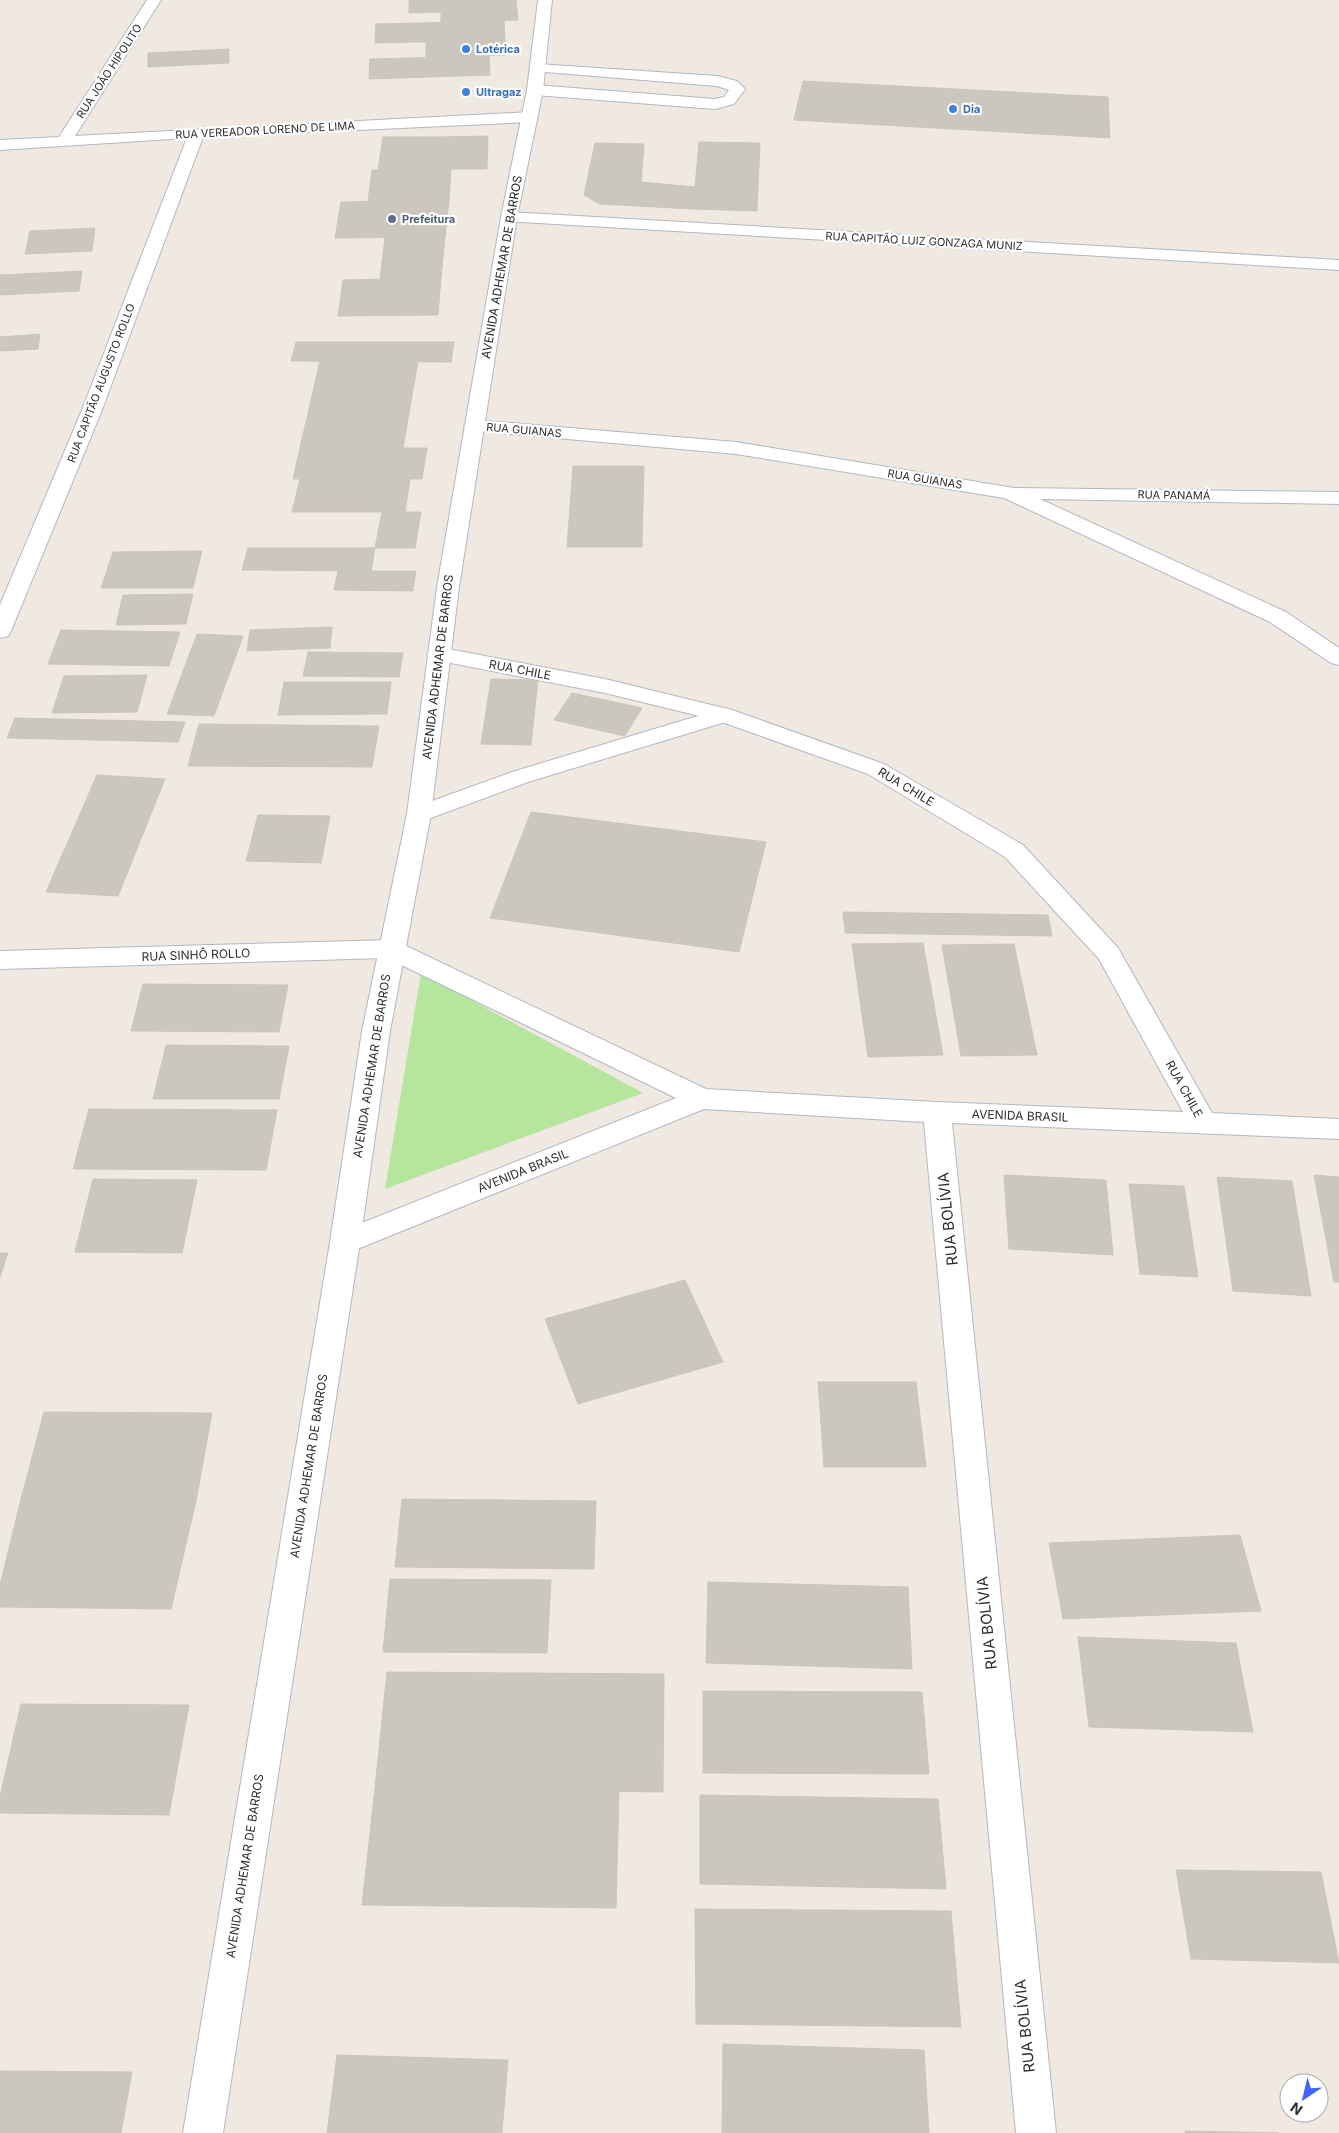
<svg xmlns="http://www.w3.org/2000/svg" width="1339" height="2133" viewBox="0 0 1339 2133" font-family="Inter,sans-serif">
<rect width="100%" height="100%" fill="#efe9e1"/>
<!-- green -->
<polygon fill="#b6e59e" points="421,973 643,1093 385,1189"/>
<!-- building -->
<g fill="#cbc7bf" stroke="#cbc5ba">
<polygon points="409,0 516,0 518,20 441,22 441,12 409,13"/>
<polygon points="504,21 505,40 375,43 376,24"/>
<polygon points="505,40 506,55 426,58 426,42"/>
<polygon points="229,49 229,63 148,67 148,53"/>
<polygon points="489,56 490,75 369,79 370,59"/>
<polygon points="803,81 1108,97 1110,138 794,120"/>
<polygon points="488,136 487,169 433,169 437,137"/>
<polygon points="383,137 437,137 433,169 378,170"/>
<polygon points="699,142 760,143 757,211 693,209"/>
<polygon points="595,143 644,144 641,182 695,187 693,209 600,204 584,195"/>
<polygon points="451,169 449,200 368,201 372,170"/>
<polygon points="449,200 445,237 335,238 341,202"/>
<polygon points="95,228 92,251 25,254 30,231"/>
<polygon points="385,237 445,237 441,278 380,279"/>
<polygon points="82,271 79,291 0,295 0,275"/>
<polygon points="441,278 438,315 338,316 343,280"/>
<polygon points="40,334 38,349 0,351 0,337"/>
<polygon points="296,342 454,342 451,362 291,361"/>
<polygon points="320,361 418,361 409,413 308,413"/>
<polygon points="308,413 409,413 403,448 300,448"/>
<polygon points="300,448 427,448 422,479 293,479"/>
<polygon points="573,466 644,466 642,547 567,547"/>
<polygon points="300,479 410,479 405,512 292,512"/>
<polygon points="382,512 421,512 415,548 375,548"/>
<polygon points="248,548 375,548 371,571 242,570"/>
<polygon points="202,551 193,588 101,588 113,552"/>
<polygon points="338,571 416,571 413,591 334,590"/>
<polygon points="193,594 186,624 116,625 123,595"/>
<polygon points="332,627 330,648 247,651 250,630"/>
<polygon points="61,630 180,632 169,666 48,664"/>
<polygon points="197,634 243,636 214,716 167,714"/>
<polygon points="308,652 403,653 399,677 303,676"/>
<polygon points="147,675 137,712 52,713 64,676"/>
<polygon points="491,679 538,680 531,745 481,744"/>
<polygon points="284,682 391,682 387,714 278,715"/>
<polygon points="572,693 642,708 625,736 554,720"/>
<polygon points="15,718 185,722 178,742 7,738"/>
<polygon points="199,724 379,726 372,767 188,766"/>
<polygon points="97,775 165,779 118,896 46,892"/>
<polygon points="531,812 766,842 739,952 490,918"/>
<polygon points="258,815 330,816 321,863 246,861"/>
<polygon points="843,912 1048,915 1052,936 845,933"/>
<polygon points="923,943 943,1055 868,1057 852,944"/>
<polygon points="1014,944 1037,1055 961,1056 942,945"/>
<polygon points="143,984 288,985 279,1032 131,1031"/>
<polygon points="166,1045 289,1046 279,1099 153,1099"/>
<polygon points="89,1109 277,1110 266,1170 73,1169"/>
<polygon points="1004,1175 1106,1180 1113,1255 1009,1249"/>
<polygon points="1314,1175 1339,1177 1339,1282 1334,1282"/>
<polygon points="1217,1177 1292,1181 1311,1296 1233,1291"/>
<polygon points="93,1179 197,1180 182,1253 75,1252"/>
<polygon points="1129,1184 1184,1186 1198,1277 1140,1274"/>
<polygon points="0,1253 8,1253 0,1277"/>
<polygon points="685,1280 723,1362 578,1404 545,1319"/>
<polygon points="818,1382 916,1382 926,1467 824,1467"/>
<polygon points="44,1412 212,1413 196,1501 21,1499"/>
<polygon points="21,1499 196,1501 171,1609 0,1607 0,1585"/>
<polygon points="402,1499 596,1501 594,1569 395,1567"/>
<polygon points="1240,1535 1261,1611 1063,1619 1049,1543"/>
<polygon points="390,1579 551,1580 547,1653 383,1652"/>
<polygon points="708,1582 908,1587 912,1669 706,1663"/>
<polygon points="1078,1637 1236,1643 1253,1732 1089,1727"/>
<polygon points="387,1672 664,1674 663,1792 375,1788"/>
<polygon points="703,1691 922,1692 929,1774 703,1773"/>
<polygon points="21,1704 189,1705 169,1815 0,1813 0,1797"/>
<polygon points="375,1788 619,1791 616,1908 362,1905"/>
<polygon points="700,1795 938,1799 946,1889 700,1884"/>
<polygon points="1176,1870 1321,1872 1339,1963 1191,1959"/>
<polygon points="695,1909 951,1911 961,2027 696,2024"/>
<polygon points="723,2044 924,2050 929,2133 722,2133"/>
<polygon points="337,2055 508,2060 502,2133 327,2133"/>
<polygon points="0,2071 132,2072 121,2133 0,2133"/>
<polygon points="1185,2131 1279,2133 1186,2133"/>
</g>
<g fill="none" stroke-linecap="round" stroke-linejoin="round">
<!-- service casing -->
<g stroke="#b4b7c1" stroke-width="2">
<g id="service">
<polygon points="538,64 717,76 737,81 745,89 734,104 715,109 535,95 530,93 527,90 530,87 535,85 715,99 724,97 729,90 717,86 533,71 531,68 533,65"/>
<polygon points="724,708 732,710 736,715 732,720 528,782 428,819 419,822 410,819 407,814 410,809 512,772"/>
</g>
</g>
<!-- minor casing -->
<g stroke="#b4b7c1" stroke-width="2">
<g id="minor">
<polygon points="147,0 161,0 75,136 530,112 536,114 538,117 536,120 530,122 203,137 102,410 11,631 8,636 0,638 0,605 82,410 187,138 0,150 0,140 59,137"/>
<polygon points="509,212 1339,260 1339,270 503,221 501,217 503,213"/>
<polygon points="474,420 736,442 1014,488 1339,492 1339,504 1040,499 1286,612 1339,648 1339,665 1331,663 1270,622 1004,498 736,454 467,430 464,426 467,422"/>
<polygon points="438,647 605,679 732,710 884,764 1023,845 1118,948 1212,1113 1339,1119 1339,1139 952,1123 1056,2133 1016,2133 924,1122 704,1109 345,1254 334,1250 330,1242 334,1234 676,1098 387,958 0,969 0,951 391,940 400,943 706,1089 937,1102 1183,1112 1099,959 1005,857 868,774 716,720 605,693 430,659 427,654 430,649"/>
</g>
</g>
<!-- secondary casing -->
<g stroke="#b4b7c1" stroke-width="2">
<polygon id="secondary" points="538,0 552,0 543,90 517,217 459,587 431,814 390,1031 360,1242 223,2133 183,2133 330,1242 362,1031 407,814 437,587 501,217 527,90"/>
</g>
<!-- service -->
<use href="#service" fill="#fff" fill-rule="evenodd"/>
<!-- minor -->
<use href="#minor" fill="#fff" fill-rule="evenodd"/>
<!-- secondary -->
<use href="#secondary" fill="#fff" fill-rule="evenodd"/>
</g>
<!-- markers -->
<g fill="#3f7fe0" stroke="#fff" stroke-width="2">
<circle cx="466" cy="49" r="5"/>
<circle cx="466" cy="92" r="5"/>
<circle cx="953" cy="109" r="5"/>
</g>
<circle fill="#5c6f8a" stroke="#fff" stroke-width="2" cx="392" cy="219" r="5"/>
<g text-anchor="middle" stroke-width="4.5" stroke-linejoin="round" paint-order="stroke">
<!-- far-shop labels -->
<g font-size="11" font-weight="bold" fill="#366cbe" stroke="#fff" text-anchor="start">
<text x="476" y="53">Lotérica</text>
<text x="476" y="96">Ultragaz</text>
<text x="963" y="113">Dia</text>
</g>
<!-- far-street labels -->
<g font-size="11" fill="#2e2e2e" stroke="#fff">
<text transform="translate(109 71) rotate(-57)" y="4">RUA JOÃO HIPOLITO</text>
<text transform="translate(265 130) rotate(-3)" y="4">RUA VEREADOR LORENO DE LIMA</text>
<text transform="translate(924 241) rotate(3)" y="4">RUA CAPITÃO LUIZ GONZAGA MUNIZ</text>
<text transform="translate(101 383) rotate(-69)" y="4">RUA CAPITÃO AUGUSTO ROLLO</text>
<text transform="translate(524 430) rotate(5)" y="4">RUA GUIANAS</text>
<text transform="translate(925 479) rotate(9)" y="4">RUA GUIANAS</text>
<text transform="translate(1174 495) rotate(1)" y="4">RUA PANAMÁ</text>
</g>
<!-- far-service labels -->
<g font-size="11" font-weight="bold" fill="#4e5e75" stroke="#fff" text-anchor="start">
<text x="402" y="223">Prefeitura</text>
</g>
<!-- street labels -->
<g font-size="12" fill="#2e2e2e" stroke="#fff">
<text transform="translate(502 267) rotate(-80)" y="4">AVENIDA ADHEMAR DE BARROS</text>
<text transform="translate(438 667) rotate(-83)" y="4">AVENIDA ADHEMAR DE BARROS</text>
<text transform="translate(520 670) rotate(11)" y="4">RUA CHILE</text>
<text transform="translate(906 787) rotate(31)" y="4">RUA CHILE</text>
<text transform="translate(196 955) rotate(-2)" y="4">RUA SINHÔ ROLLO</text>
<text transform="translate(372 1066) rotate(-81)" y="4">AVENIDA ADHEMAR DE BARROS</text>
<text transform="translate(1184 1089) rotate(61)" y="4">RUA CHILE</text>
<text transform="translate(1020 1116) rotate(2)" y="4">AVENIDA BRASIL</text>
<text transform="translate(523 1171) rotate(-22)" y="4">AVENIDA BRASIL</text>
<text transform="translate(309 1466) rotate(-81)" y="4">AVENIDA ADHEMAR DE BARROS</text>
<text transform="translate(245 1866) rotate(-81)" y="4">AVENIDA ADHEMAR DE BARROS</text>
</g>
<!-- near-street labels -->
<g font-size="15" fill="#2e2e2e" stroke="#fff">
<text transform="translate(948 1219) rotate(-96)" y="5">RUA BOLÍVIA</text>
<text transform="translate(987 1623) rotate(-96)" y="5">RUA BOLÍVIA</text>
<text transform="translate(1025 2026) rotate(-96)" y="5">RUA BOLÍVIA</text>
</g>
</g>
<!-- north arrow -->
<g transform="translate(1304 2098) rotate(215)"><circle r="24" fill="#ffffff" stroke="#ababab"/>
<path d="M0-4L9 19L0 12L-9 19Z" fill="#4264fb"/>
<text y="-8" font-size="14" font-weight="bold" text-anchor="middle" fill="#2e2e2e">N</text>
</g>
</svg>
